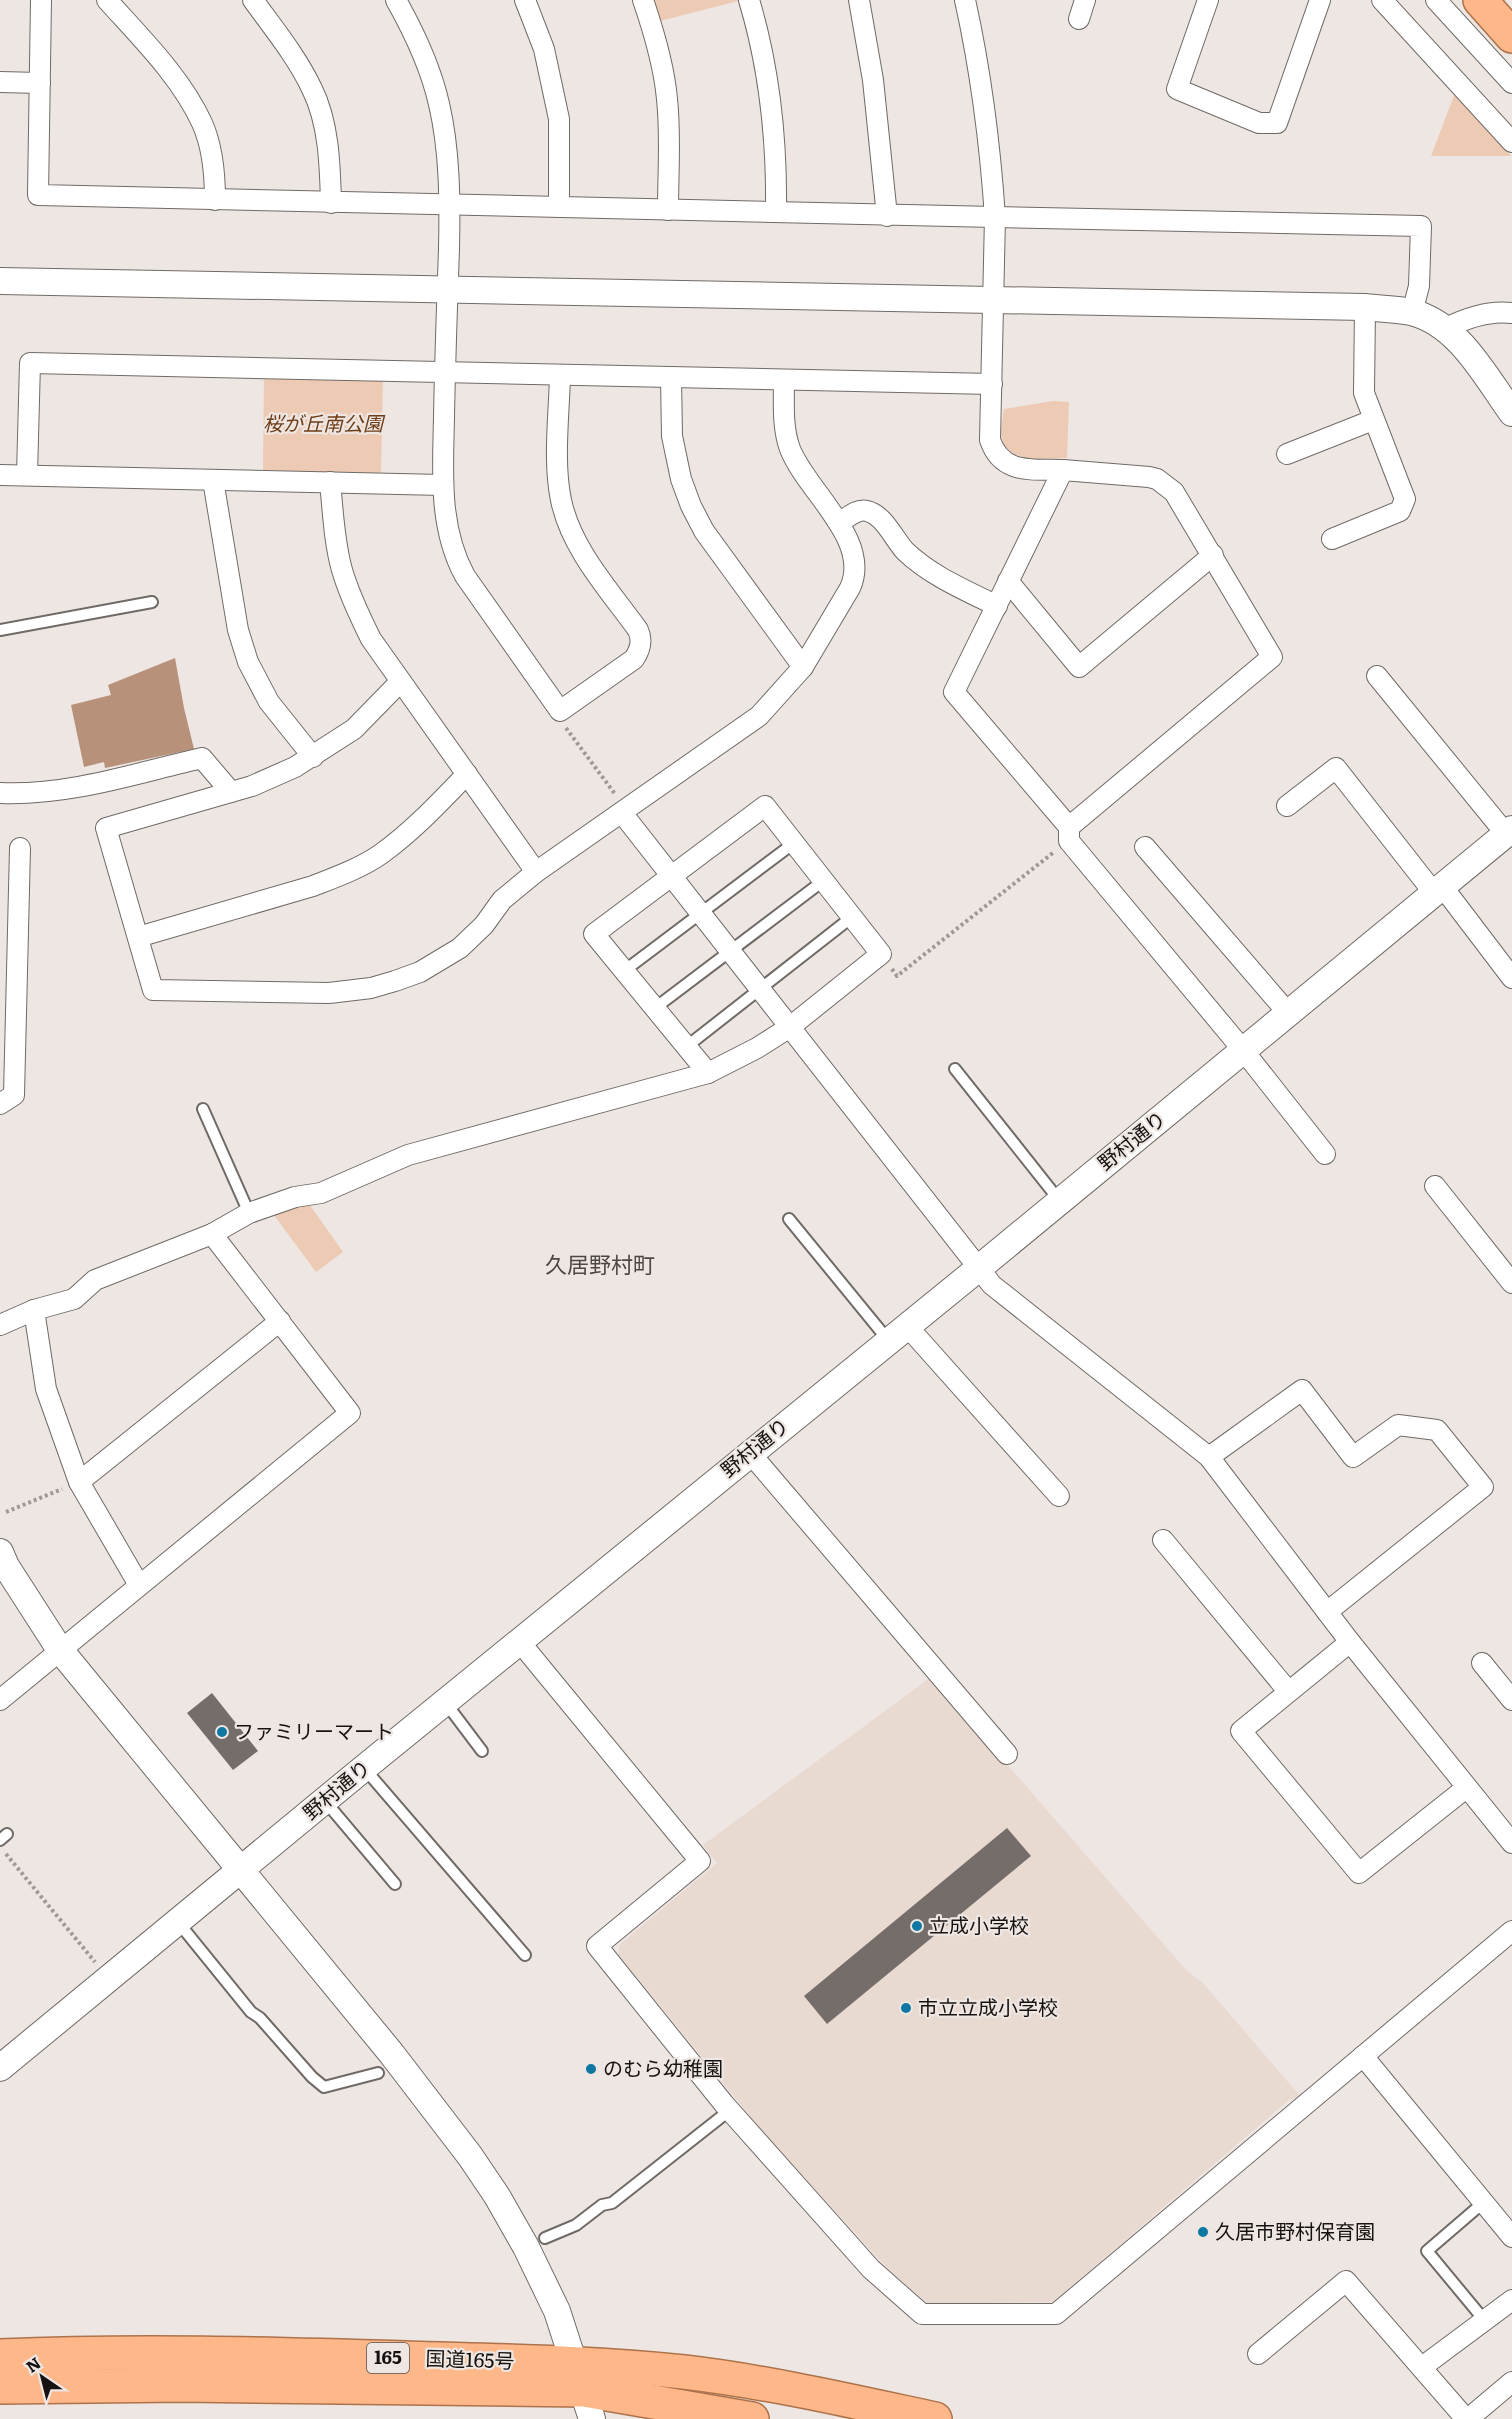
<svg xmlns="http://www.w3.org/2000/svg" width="1512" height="2419" viewBox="0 0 1512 2419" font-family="Literata,'Noto Sans JP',serif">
<rect width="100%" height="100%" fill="#eee6e2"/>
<!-- built -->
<polygon fill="#e9dad1" points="931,1677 1187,1971 1203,1983 1301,2097 1290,2099 1053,2302 928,2304 885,2266 757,2125 619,1955 619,1945 717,1863 703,1845"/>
<!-- green -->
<g fill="#edcab4">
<polygon points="652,0 742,0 660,21"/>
<polygon points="1455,93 1511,156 1431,156"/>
<polygon points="264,374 383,378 381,474 263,470"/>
<path d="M1053,401L1069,402L1067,458C1048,458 1007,464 1002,439C1000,430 1003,418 1004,409Z"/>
<polygon points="307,1201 343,1252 316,1272 271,1211"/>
</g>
<!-- water -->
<polygon fill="#b7917a" points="175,658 184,708 194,749 105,768 104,762 84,767 71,705 111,695 108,685"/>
<!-- building -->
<g fill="#746d69">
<polygon points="212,1693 258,1751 233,1770 187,1713"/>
<polygon points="1007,1828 1031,1856 827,2024 804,1996"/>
</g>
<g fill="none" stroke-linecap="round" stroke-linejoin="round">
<!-- service casing -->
<g stroke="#706a66" stroke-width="14">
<g id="service">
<polyline points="0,630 152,602"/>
<polyline points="624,971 794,843"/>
<polyline points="655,1008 823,881"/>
<polyline points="686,1047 852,917"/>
<polyline points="955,1069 1059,1200"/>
<polyline points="203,1109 249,1213"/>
<polyline points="789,1219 888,1340"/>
<polyline points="445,1702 482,1751"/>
<polyline points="364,1768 525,1955"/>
<polyline points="325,1801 395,1884"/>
<polyline points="0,1840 7,1834"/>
<polyline points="178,1922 251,2012 260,2018 312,2077 324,2087 378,2073"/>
<polyline points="1484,2202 1427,2251 1485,2321"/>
<polyline points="545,2238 576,2225 602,2205 612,2203 730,2110"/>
</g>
</g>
<!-- minor casing -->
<g stroke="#706a66" stroke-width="22">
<g id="minor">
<path d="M41,0L38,195L995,217C990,143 981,72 965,0"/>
<path d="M107,0C141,38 181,77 202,123C213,147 215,174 215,200"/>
<path d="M253,0C274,29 297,57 312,89C329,123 330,165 331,203"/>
<path d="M396,0C414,32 431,68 439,104C450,151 450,201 449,249C447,305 445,361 444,417C443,470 438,527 465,576L560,711L634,659C640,650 643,641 638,630C610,591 571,549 561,500C553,462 559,415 560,376"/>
<polyline points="525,0 544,49 559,119 559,207"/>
<path d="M643,0C654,32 664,65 667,99C671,136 668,173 668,210"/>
<path d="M749,0C770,70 777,139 776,211"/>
<polyline points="859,0 873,80 887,216"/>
<polyline points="1208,0 1177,89 1259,123 1277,123 1320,0"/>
<polyline points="1382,0 1512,142"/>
<polyline points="1436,0 1512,83"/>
<polyline points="1079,19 1085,0"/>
<polyline points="0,82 40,83"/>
<path d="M1446,328C1466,318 1489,310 1512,313"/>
<polyline points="671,378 672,436 681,479 691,506 704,531 803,667"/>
<polyline points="1287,454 1373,420"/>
<polygon points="1063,470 1149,477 1157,479 1174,492 1272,657 1069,827 954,692"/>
<path d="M1063,470C1032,469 1002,475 990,440L995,217L1421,226L1419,286L1412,313"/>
<polyline points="0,475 443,485"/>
<polyline points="27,475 30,363 992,384"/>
<polyline points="213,480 238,630 248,662 269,702 313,757"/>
<path d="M330,482C333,511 334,542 342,570C349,594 360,617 371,639L536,872"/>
<path d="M839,523C847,518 857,508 867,511C884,515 894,539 905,551C931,576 965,590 997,606"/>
<polyline points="1332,539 1400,511 1405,499 1364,393 1365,307"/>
<polyline points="1008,581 1079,667 1213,555"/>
<polyline points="1377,676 1506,834"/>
<path d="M400,682L354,729L295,767L252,786L106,828L153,990L329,993L371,988L395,981L420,972L460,948L484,925L502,900L536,872L759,716L803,667L850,588C872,540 807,492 790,449C782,427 784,403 784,380"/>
<path d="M0,793C69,796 136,773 202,758L231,792"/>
<polygon points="765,806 881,954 790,1027 757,1048 708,1073 594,934"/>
<polyline points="1287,806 1336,768 1434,893"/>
<polyline points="622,813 992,1285 1209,1457 1350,1642 1512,1843"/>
<polyline points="1069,827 1069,841 1243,1050 1325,1154"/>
<polyline points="1145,847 1288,1013"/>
<polyline points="1442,886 1512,978"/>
<path d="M138,937L313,886C336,877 361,868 381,854C413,831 439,803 467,774"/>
<polyline points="0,1104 14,1095 20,848"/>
<polyline points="1435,1186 1512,1283"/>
<polyline points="34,1310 46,1389 79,1482 139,1585"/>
<polyline points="0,1325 34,1310 74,1299 95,1280 212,1234 249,1213 295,1197 321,1193 408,1155 708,1073"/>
<polyline points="907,1326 1059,1496"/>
<polyline points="750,1453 1007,1754"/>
<polyline points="1209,1457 1302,1390 1353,1457 1398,1425 1437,1430 1483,1487 1327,1612"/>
<polyline points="79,1482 280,1321"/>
<polyline points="1163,1540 1288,1691"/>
<polyline points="519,1641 700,1861 597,1946 724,2104 871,2269 922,2314 1056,2314 1512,1931"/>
<polyline points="1350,1642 1241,1731 1359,1873 1466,1788"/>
<polyline points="1482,1663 1512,1700"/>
<polyline points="0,1700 350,1413 212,1234"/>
<polyline points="1363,2056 1512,2237"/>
<polyline points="1258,2354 1346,2281 1466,2419"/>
<polyline points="1422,2367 1512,2300"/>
<polyline points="1468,2419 1512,2382"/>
</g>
</g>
<!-- tertiary casing -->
<g stroke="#706a66" stroke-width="28">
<g id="tertiary">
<path d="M0,281L1365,307C1380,309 1396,309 1411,312C1459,324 1485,376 1512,413"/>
<polyline points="0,1552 6,1566 60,1650 391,2053 470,2156 497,2196 526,2247 557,2311 592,2419"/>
<polyline points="0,2068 364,1768 979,1268 1512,829"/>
</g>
</g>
<!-- trunk casing -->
<g stroke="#ac724b" stroke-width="36">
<g id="trunk">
<polyline points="1480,0 1512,36"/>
<path d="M0,2356C135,2350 271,2354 406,2358C499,2361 592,2362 684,2372C769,2382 851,2401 935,2419"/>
<polyline points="0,2387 183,2385 584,2390 752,2419"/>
</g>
</g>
<!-- path -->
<g stroke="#9f9996" stroke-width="4" stroke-dasharray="3 3" stroke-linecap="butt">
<polyline points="566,728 615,794"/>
<polyline points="892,969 897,976 1054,852"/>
<polyline points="6,1512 62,1489"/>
<polyline points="6,1854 95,1962"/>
</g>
<!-- service -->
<use href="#service" stroke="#fff" stroke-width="10"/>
<!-- minor -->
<use href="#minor" stroke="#fff" stroke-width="20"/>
<!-- tertiary -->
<use href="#tertiary" stroke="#fff" stroke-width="26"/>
<!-- trunk -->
<use href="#trunk" stroke="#feb788" stroke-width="33"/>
</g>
<!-- markers -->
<g fill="#0e77a2" stroke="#eee6e2" stroke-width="2">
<circle cx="222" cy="1732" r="6"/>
<circle cx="917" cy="1926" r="6"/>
<circle cx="906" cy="2008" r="6"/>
<circle cx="591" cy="2069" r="6"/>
<circle cx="1203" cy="2232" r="6"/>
</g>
<g text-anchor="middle" stroke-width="4.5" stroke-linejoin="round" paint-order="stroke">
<!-- shield labels -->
<rect fill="#eee6e2" stroke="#565250" stroke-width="1.5" x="367" y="2343" width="42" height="30" rx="4.5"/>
<g font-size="18" font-weight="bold" fill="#151211">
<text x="388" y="2364">165</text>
</g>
<!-- park labels -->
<g font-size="20" font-style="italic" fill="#6e3c17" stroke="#eee6e2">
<text x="323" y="431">桜が丘南公園</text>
</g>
<!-- street labels -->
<g font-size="20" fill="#151211" stroke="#eee6e2">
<text transform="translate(1132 1141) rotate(-39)" y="7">野村通り</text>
<text transform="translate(755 1448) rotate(-39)" y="7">野村通り</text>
<text transform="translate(337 1790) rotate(-40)" y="7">野村通り</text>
<text transform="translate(470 2360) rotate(2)" y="7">国道165号</text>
</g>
<!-- poi labels -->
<g font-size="20" fill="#151211" stroke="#eee6e2" text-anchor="start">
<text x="234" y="1739">ファミリーマート</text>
<text x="929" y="1933">立成小学校</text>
<text x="918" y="2015">市立立成小学校</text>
<text x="603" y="2076">のむら幼稚園</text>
<text x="1215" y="2239">久居市野村保育園</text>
</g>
<!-- quarter labels -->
<g font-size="22" fill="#4e4844" stroke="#eee6e2">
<text x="600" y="1273">久居野村町</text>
</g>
</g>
<!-- north arrow -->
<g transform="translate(42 2377) rotate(325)" stroke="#eee6e2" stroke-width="4.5" paint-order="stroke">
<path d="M0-4.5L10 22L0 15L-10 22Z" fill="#151211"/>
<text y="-9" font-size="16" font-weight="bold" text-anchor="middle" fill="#151211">N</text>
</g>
</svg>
